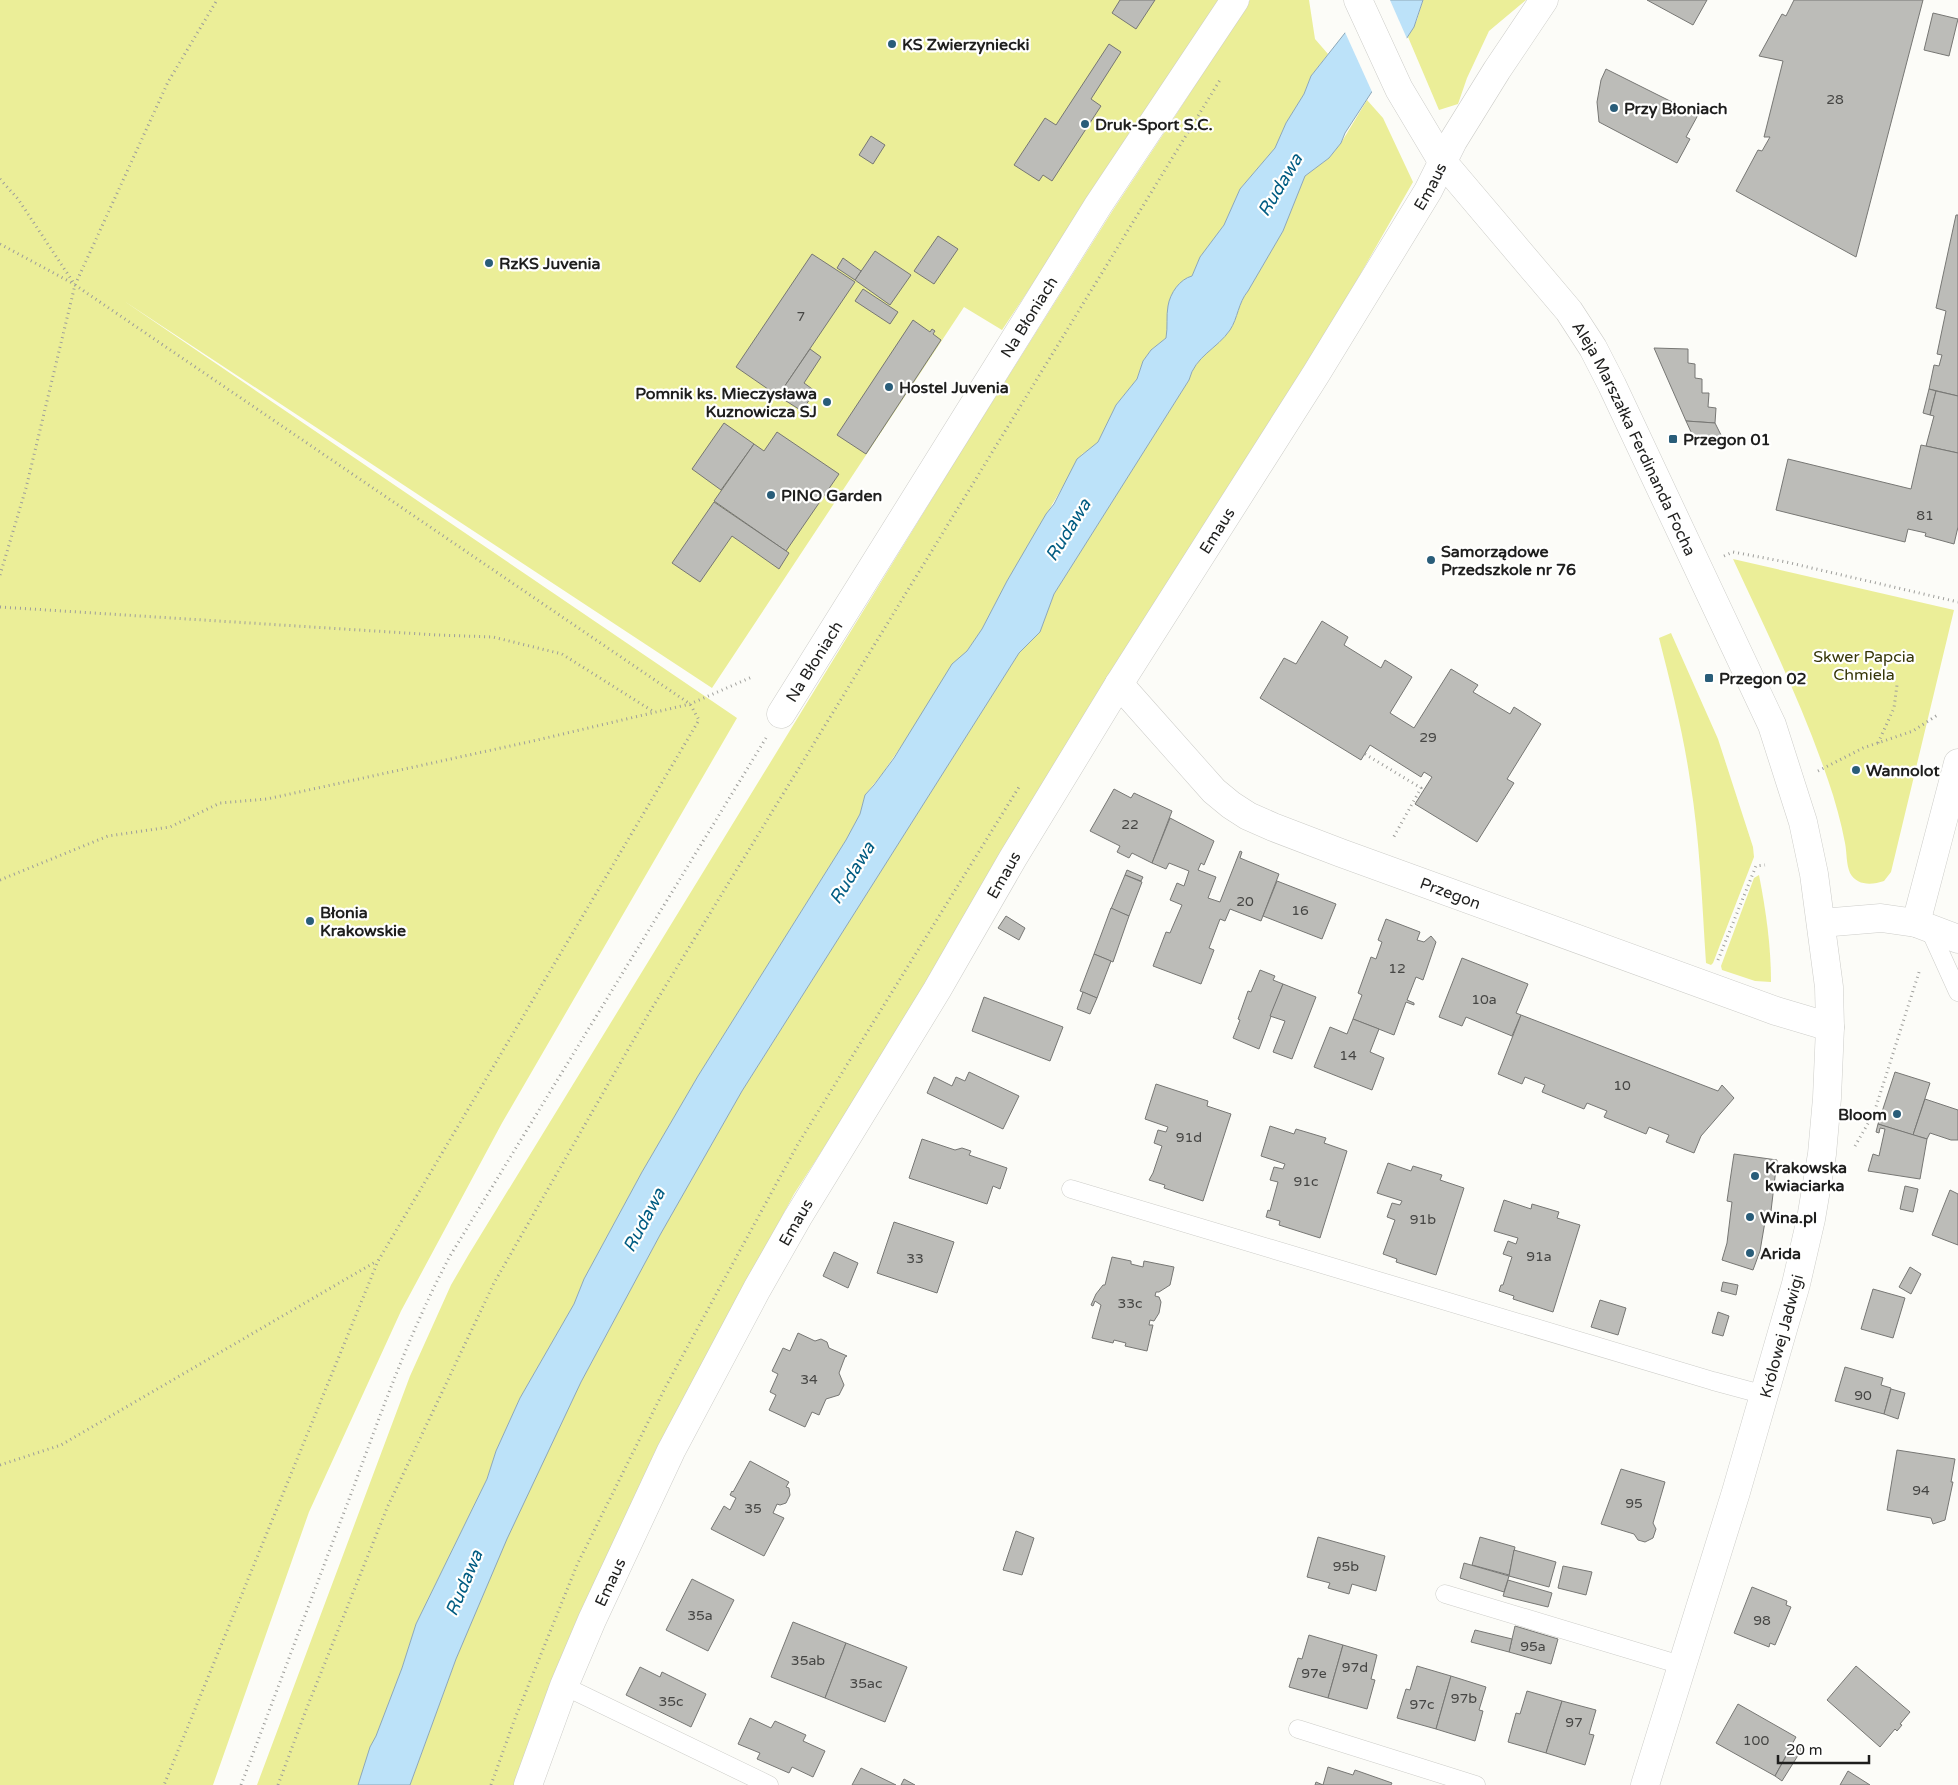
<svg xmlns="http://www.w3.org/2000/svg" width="1958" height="1785" viewBox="0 0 1958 1785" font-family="'Varela Round',sans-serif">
<rect width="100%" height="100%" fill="#fcfcf8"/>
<!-- green -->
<g fill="#ebee98">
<polygon points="0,0 1222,0 1002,330 964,307 712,688 124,301 737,718 502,1123 401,1311 309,1512 213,1785 0,1785"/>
<polygon points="1250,0 1309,0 1315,39 1328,54 1311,76 1304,94 1286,123 1275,148 1240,189 1224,225 1200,257 1192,276 1168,305 1168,326 1166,338 1151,350 1143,361 1137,379 1116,405 1098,442 1093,448 1082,454 1007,581 982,629 882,774 865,795 860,814 846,840 698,1076 642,1172 584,1279 574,1304 520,1398 496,1451 487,1479 416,1624 402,1668 358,1785 257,1785 410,1376 451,1285 469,1254 957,458 1113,210 1170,124"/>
<polygon points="1423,0 1526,0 1489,31 1467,78 1458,104 1439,110 1408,37 1417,20"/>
<path d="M1367,100L1383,118L1413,182L1309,364L894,1039L794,1194L681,1407L517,1785H410L456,1659L506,1539L581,1382L660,1235L742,1091L1019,653L1040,632L1054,594L1189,380C1195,356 1217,349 1230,330C1238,318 1238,303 1248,291L1283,231L1305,176L1329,158L1341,143Z"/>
<path d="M1733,559L1954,610L1891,872L1884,881C1872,885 1857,886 1850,873C1846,864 1847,853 1845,843C1841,822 1835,800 1828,780C1802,704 1767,632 1733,559Z"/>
<path d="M1671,633L1718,739L1753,847L1754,857L1713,963L1711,965L1706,963C1702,902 1700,841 1690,780C1683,732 1671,685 1659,638Z"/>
<path d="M1759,875C1766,911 1771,946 1771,982L1755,981L1722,970L1721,966L1754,878Z"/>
</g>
<!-- water -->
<path fill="#bce2f9" stroke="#8da7b7" d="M1371,0H1423L1414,27L1345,133L1341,143L1329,158L1305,176L1283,231L1248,291C1238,303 1238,318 1230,330C1217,349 1195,356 1189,380L1054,594L1040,632L1019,653L742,1091L660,1235L581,1382L507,1539L456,1659L410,1785H358L370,1747L376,1736L402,1668L416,1624L487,1479L496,1451L520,1398L574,1304L584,1279L642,1172L698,1076L846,840L860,814L865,795L874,785L894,758L952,664L967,651L982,629L1007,581L1046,514L1054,504L1077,459L1098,442L1116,405L1137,379L1143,361L1151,350L1166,338C1168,327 1166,316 1168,306C1170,293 1180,279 1192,276L1200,257L1224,225L1240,189L1275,148L1286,123L1304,94L1311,76Z"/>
<!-- pier -->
<polygon fill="#fcfcf8" points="1367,0 1390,0 1408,41 1373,94 1344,30"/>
<!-- building -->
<g fill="#bcbcb8" stroke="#777774">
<polygon points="1120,0 1155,0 1136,29 1112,13"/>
<polygon points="1647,0 1707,0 1693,25"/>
<polygon points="1794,0 1923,0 1856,257 1736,191 1758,150 1762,151 1770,137 1764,137 1783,61 1759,56 1782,14 1786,16"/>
<polygon points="1933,13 1958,19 1949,56 1924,50"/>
<polygon points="1109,44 1121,52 1091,99 1101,106 1052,181 1043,175 1039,181 1014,165 1045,118 1056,125"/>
<polygon points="1606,69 1698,115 1686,137 1690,139 1677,163 1599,122 1597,102 1601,80"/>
<polygon points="871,136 885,145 873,164 859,155"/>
<polygon points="1956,215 1958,215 1958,396 1929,389 1934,365 1939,366 1942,355 1937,354 1946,311 1936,308"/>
<polygon points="938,236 958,249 934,284 914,271"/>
<polygon points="875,251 911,275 890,305 855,280"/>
<polygon points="812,254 855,282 778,396 736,367"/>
<polygon points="843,258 861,271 855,280 837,268"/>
<polygon points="863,289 898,312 890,324 855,301"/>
<polygon points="913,320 930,332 932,329 935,331 933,334 941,340 866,454 837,435"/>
<polygon points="1654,348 1688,349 1688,363 1695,364 1695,378 1702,379 1702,393 1709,393 1708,407 1716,408 1715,423 1686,421"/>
<polygon points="810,349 821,357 804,383 815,391 802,411 778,396"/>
<polygon points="1929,389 1936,391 1930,415 1923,413"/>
<polygon points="1936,391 1958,396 1958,453 1926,446 1934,416 1930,415"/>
<polygon points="1686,421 1715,423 1722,437 1697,445"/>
<polygon points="724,423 754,444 721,490 692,469"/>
<polygon points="777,432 839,474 786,551 714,501 754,444 764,451"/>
<polygon points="1921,445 1958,453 1958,527 1954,544 1925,536 1926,533 1908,529 1905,542 1776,510 1788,459 1911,489"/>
<polygon points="714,502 789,553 779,569 732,536 700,582 672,563"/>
<polygon points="1322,621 1348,637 1344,645 1381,668 1385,660 1412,677 1390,713 1414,728 1451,669 1478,685 1473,692 1510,714 1514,707 1541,724 1507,779 1514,783 1477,842 1415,804 1432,777 1424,772 1421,777 1370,745 1361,760 1260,698 1284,658 1296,664"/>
<polygon points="1114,789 1131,798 1134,793 1172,811 1152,863 1132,853 1129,858 1117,852 1120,846 1090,831"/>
<polygon points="1170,818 1214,841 1204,865 1201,863 1198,870 1216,877 1208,898 1220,902 1240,851 1242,852 1240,858 1279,874 1261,921 1230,909 1225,921 1220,919 1209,948 1214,950 1201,984 1153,966 1166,932 1170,933 1182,905 1170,900 1177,883 1184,886 1189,871 1169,863 1166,869 1152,863"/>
<polygon points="1127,870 1143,877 1141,881 1125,875"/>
<polygon points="1125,875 1142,882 1129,916 1111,909"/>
<polygon points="1277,881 1336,904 1322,939 1263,916"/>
<polygon points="1111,908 1129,916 1113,962 1094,954"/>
<polygon points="1006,916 1025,928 1019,940 998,928"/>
<polygon points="1386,919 1420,932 1417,940 1424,942 1431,936 1436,942 1423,980 1416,977 1407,1000 1414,1003 1414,1005 1406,1002 1394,1035 1353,1019 1362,995 1358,993 1371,957 1376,959 1382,942 1378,940"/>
<polygon points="1094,954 1111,961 1097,998 1080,991"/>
<polygon points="1462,958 1528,984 1516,1013 1521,1015 1512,1036 1466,1017 1462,1026 1439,1017"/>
<polygon points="1260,970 1275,976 1273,980 1283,984 1259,1049 1233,1038 1240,1020 1238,1019 1248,991 1251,992"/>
<polygon points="1283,984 1316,997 1292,1059 1273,1052 1285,1021 1270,1016"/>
<polygon points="1083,992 1097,998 1090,1014 1077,1009"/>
<polygon points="984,997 1063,1027 1050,1061 972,1031"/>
<polygon points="1521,1015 1718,1091 1722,1085 1734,1098 1701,1136 1694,1153 1666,1142 1669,1135 1649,1127 1646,1134 1604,1117 1607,1111 1587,1103 1584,1109 1542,1092 1545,1085 1525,1077 1522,1084 1498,1074"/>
<polygon points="1353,1019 1379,1029 1370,1052 1384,1058 1372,1090 1314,1067 1330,1027 1347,1034"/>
<polygon points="969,1072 1019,1096 1003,1129 927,1093 934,1077 952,1086 956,1077 965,1081"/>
<polygon points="1895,1072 1930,1083 1913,1135 1878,1124"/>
<polygon points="1156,1084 1208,1101 1207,1106 1231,1114 1203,1201 1164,1188 1165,1185 1149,1180 1153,1173 1162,1146 1154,1143 1158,1130 1166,1132 1168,1127 1145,1119"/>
<polygon points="1925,1099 1958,1110 1958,1140 1951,1140 1930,1133 1927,1139 1913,1135"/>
<polygon points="1878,1124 1927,1139 1920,1179 1868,1171 1873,1154 1879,1156 1885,1129 1880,1128 1879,1133 1876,1132"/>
<polygon points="1270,1126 1294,1134 1296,1129 1326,1138 1324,1143 1347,1151 1320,1238 1279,1225 1280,1221 1266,1217 1268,1210 1270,1211 1278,1182 1270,1180 1274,1167 1283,1169 1285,1164 1261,1156"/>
<polygon points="922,1139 955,1150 962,1148 971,1151 969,1155 1007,1168 1000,1189 993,1186 987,1204 909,1178"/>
<polygon points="1734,1154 1777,1160 1771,1211 1767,1210 1760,1251 1753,1270 1722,1260 1727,1243 1732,1202 1727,1201"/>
<polygon points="1388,1163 1411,1171 1413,1166 1442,1175 1440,1180 1464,1188 1436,1275 1396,1262 1397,1259 1383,1254 1395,1220 1387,1217 1392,1203 1400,1205 1402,1201 1377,1193"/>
<polygon points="1905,1186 1918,1189 1913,1212 1900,1209"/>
<polygon points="1950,1190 1958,1194 1958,1245 1932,1235"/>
<polygon points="1504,1200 1531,1209 1532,1204 1559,1212 1557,1218 1580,1225 1553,1312 1513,1299 1514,1296 1499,1291 1501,1285 1503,1285 1512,1257 1503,1254 1508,1241 1516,1244 1518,1238 1494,1231"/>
<polygon points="894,1222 954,1242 937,1293 877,1273"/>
<polygon points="834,1252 858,1263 848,1288 823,1276"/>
<polygon points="1112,1257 1131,1261 1131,1264 1143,1267 1144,1261 1174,1267 1170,1285 1159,1292 1156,1292 1155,1296 1159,1297 1161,1302 1159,1313 1154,1321 1150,1320 1149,1325 1153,1325 1147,1351 1125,1346 1126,1343 1114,1340 1113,1343 1092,1338 1101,1305 1095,1301 1093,1306 1091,1305 1096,1294 1103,1285 1105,1285"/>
<polygon points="1910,1267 1921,1274 1911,1294 1899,1287"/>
<polygon points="1723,1282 1738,1285 1736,1295 1721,1291"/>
<polygon points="1873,1289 1905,1298 1893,1338 1861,1329"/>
<polygon points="1600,1300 1626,1308 1618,1335 1591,1327"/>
<polygon points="1718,1312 1729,1316 1723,1336 1712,1333"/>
<polygon points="798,1333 815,1341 821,1339 827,1342 829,1348 847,1356 845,1357 839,1373 844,1385 839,1395 826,1399 819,1415 812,1412 805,1427 769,1410 776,1395 770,1392 778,1374 772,1371 783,1348 790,1351"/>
<polygon points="1845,1367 1883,1378 1881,1385 1891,1388 1884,1414 1835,1401"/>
<polygon points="1891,1389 1905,1393 1898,1419 1884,1414"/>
<polygon points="1897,1450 1955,1459 1951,1482 1953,1482 1945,1520 1933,1524 1931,1518 1887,1510"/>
<polygon points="750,1461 789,1482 786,1487 789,1488 790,1495 786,1503 780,1505 777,1504 773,1513 784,1518 764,1556 711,1529 724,1506 730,1510 736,1498 730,1495 732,1491 733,1492"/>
<polygon points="1621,1469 1665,1482 1653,1523 1656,1529 1653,1538 1645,1542 1638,1540 1634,1534 1601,1524"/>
<polygon points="1016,1531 1034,1538 1022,1575 1003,1570"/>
<polygon points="1318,1537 1385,1556 1376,1591 1352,1584 1349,1594 1328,1588 1330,1583 1307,1577"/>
<polygon points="1480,1537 1515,1547 1509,1575 1472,1565"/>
<polygon points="1514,1550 1556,1562 1549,1587 1509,1576"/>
<polygon points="1464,1563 1509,1576 1504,1592 1460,1578"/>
<polygon points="1563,1566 1592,1572 1586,1595 1558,1588"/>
<polygon points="692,1579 734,1600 708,1651 666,1630"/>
<polygon points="1508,1580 1552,1593 1548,1607 1503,1596"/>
<polygon points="1752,1587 1787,1601 1786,1605 1791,1607 1775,1645 1770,1643 1769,1647 1734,1633"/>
<polygon points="793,1622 846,1643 825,1698 771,1677"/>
<polygon points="1515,1626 1558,1639 1551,1664 1509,1652"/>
<polygon points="1475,1630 1512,1639 1509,1652 1471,1642"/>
<polygon points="1309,1635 1343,1645 1328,1698 1289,1687 1298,1658 1302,1659"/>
<polygon points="846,1643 907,1667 885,1722 825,1698"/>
<polygon points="1343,1645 1377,1655 1371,1679 1375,1680 1367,1709 1328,1698"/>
<polygon points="1417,1666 1451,1676 1436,1729 1397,1718 1406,1689 1410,1690"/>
<polygon points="1856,1666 1910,1712 1900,1724 1902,1725 1897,1731 1895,1729 1880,1747 1827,1700"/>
<polygon points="640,1667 660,1677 662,1672 706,1694 691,1727 626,1695"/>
<polygon points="1451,1676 1486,1687 1479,1710 1483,1711 1475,1741 1436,1729"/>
<polygon points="1527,1691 1562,1701 1546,1753 1508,1742 1516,1713 1520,1714"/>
<polygon points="1562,1701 1596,1710 1589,1734 1594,1735 1585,1765 1546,1753"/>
<polygon points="1738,1704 1796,1737 1775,1776 1716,1743"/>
<polygon points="750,1718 771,1728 775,1721 806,1735 803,1741 825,1751 813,1777 792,1767 789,1773 757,1759 760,1753 738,1744"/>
<polygon points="1793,1744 1802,1749 1782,1781 1775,1776"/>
<polygon points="1328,1767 1353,1775 1355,1770 1392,1783 1391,1785 1315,1785 1316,1782 1323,1785"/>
<polygon points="861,1768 896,1785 852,1785"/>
<polygon points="1848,1771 1870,1785 1840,1785"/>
<polygon points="904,1779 915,1785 901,1785"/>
</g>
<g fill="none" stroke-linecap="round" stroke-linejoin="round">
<!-- service casing -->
<g stroke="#cdcdc9" stroke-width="19">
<g id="service">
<polyline points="1929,928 1958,992"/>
<polyline points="1071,1189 1713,1381 1765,1395"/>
<polyline points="1445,1594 1681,1665"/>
<polyline points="564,1686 769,1785"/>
<polyline points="1298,1729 1476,1785"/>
</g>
</g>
<!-- minor casing -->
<g stroke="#cdcdc9" stroke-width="29">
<g id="minor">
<path id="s1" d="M1119,684L1214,791L1231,805L1248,816L1273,827L1341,853L1776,1011L1830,1027"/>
<path id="s2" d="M781,714L1099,204L1235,0"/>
<polyline points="1821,923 1881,918 1916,923 1958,939"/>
<polyline points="1916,923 1958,763"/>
<path id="s3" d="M528,1785L564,1686L592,1620L671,1451L757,1289L798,1217L937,990L1013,858L1119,684L1316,374L1428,191L1453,141L1497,70L1544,0"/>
</g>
</g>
<!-- tertiary casing -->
<g stroke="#cdcdc9" stroke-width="29">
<g id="tertiary">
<path id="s4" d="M1358,0L1399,89L1442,161L1569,311L1593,348L1612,385L1772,725L1803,822L1814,874L1829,987L1830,1027L1827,1098L1822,1154L1811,1219L1796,1284L1736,1492L1645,1785"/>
</g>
</g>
<!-- path -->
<g stroke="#9d9d9a" stroke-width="3" stroke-dasharray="1 4" stroke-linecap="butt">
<polyline points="0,179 18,199 75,285 690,704 699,720 378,1261 164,1785"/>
<polyline points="0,244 74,284"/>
<polyline points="1724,556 1733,552 1786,562 1958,602"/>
<polyline points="0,575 26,488 75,285 168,82 217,0"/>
<polyline points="0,607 437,635 493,637 562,654 654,712"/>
<polyline points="1878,743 1894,708 1897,685"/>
<polyline points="1365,754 1421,788 1392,840"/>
<polyline points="1818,771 1863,748 1913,731 1939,714"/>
<polyline points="0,880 108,836 170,827 220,803 267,799 533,741 690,704 752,677"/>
<polyline points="1718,960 1756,866 1765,865"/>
<polyline points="1855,1146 1874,1113 1920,969"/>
<polyline points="0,1465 61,1445 377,1261"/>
<path d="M241,1785C278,1688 314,1591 351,1494C381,1413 409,1333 450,1256L766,738"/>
<polyline points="278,1785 306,1710 387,1508 494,1283 649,1013 1220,80"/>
<polyline points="491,1785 514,1721 577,1565 665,1388 798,1144 1019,787"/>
</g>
<!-- service -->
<use href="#service" stroke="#fff" stroke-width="18"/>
<!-- minor -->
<use href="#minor" stroke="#fff" stroke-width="28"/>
<!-- tertiary -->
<use href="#tertiary" stroke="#fff" stroke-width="28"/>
</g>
<!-- markers -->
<g fill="#295d79" stroke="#fffffe" stroke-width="2">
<circle cx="892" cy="44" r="5"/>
<circle cx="1614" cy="108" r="5"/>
<circle cx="1085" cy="124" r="5"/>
<circle cx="489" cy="263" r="5"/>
<circle cx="889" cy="387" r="5"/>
<circle cx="827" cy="402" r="5"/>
<rect x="1668" y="434" width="10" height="10" rx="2.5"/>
<circle cx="771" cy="495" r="5"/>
<circle cx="1431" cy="560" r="5"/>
<rect x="1704" y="673" width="10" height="10" rx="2.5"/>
<circle cx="1856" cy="770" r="5"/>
<circle cx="310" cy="921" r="5"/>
<circle cx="1897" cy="1114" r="5"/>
<circle cx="1755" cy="1176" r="5"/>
<circle cx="1750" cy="1217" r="5"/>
<circle cx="1750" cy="1253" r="5"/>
</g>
<g text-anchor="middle" stroke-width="4.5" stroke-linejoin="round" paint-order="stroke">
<!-- number labels -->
<g font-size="14" fill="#464644">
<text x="1835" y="104">28</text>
<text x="801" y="321">7</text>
<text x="1925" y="520">81</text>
<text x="1428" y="742">29</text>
<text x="1130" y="829">22</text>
<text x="1245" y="906">20</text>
<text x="1300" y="915">16</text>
<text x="1397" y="973">12</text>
<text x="1484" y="1004">10a</text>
<text x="1348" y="1060">14</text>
<text x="1622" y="1090">10</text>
<text x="1189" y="1142">91d</text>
<text x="1306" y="1186">91c</text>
<text x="1423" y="1224">91b</text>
<text x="1539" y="1261">91a</text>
<text x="915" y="1263">33</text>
<text x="1130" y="1308">33c</text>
<text x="809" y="1384">34</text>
<text x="1863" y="1400">90</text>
<text x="1921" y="1495">94</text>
<text x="1634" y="1508">95</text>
<text x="753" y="1513">35</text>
<text x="1346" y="1571">95b</text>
<text x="700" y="1620">35a</text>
<text x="1762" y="1625">98</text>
<text x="1533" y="1651">95a</text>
<text x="808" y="1665">35ab</text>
<text x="1355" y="1672">97d</text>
<text x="1314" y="1678">97e</text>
<text x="866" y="1688">35ac</text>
<text x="1464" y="1703">97b</text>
<text x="671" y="1706">35c</text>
<text x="1422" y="1709">97c</text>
<text x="1574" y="1727">97</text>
<text x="1756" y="1745">100</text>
</g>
<!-- poi labels -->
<g font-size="16" font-weight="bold" fill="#1e1e1d" stroke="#fffffe" text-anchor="start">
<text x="902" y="50">KS Zwierzyniecki</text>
<text x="1624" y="114">Przy Błoniach</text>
<text x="1095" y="130">Druk-Sport S.C.</text>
<text x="499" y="269">RzKS Juvenia</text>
<text x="899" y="393">Hostel Juvenia</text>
<text x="817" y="399" text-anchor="end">Pomnik ks. Mieczysława<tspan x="817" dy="18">Kuznowicza SJ</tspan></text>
<text x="1683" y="445">Przegon 01</text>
<text x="781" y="501">PINO Garden</text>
<text x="1441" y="557">Samorządowe<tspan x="1441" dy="18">Przedszkole nr 76</tspan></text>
<text x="1719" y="684">Przegon 02</text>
<text x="1866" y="776">Wannolot</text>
<text x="320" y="918">Błonia<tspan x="320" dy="18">Krakowskie</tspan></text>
<text x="1887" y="1120" text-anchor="end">Bloom</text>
<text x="1765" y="1173">Krakowska<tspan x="1765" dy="18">kwiaciarka</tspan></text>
<text x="1760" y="1223">Wina.pl</text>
<text x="1760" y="1259">Arida</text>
</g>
<!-- street labels -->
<g font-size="16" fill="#1e1e1d" stroke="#fffffe">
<text dy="6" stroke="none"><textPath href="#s3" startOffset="1839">Emaus</textPath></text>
<text dy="6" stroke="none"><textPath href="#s2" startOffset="468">Na Błoniach</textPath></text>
<text dy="6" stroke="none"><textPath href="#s4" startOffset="522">Aleja Marszałka Ferdinanda Focha</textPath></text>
<text dy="6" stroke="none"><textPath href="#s3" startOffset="1434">Emaus</textPath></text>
<text dy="6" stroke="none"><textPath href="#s2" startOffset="62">Na Błoniach</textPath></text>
<text dy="6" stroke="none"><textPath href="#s3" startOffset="1029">Emaus</textPath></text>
<text dy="6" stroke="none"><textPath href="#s1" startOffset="402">Przegon</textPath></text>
<text dy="6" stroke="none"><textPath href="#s3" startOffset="624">Emaus</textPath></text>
<text transform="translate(1781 1336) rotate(-75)" y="6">Królowej Jadwigi</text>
<text dy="6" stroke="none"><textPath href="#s3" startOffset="219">Emaus</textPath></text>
</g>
<!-- park labels -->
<g font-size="16" fill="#353507" stroke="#fffffe">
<text x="1864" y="662">Skwer Papcia<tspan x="1864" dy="18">Chmiela</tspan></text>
</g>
<!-- water labels -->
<g font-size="18" font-style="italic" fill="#005c82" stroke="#fffffe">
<text transform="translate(1280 185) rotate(-59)" y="6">Rudawa</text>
<text transform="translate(1068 530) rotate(-58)" y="6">Rudawa</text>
<text transform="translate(852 873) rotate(-58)" y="6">Rudawa</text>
<text transform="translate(644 1220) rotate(-62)" y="6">Rudawa</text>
<text transform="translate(464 1583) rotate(-67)" y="6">Rudawa</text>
</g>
</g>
<!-- scale -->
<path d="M1778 1755v8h91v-8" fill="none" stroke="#1e1e1d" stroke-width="2.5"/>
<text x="1786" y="1755" font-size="15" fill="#1e1e1d" stroke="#fffffe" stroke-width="4" paint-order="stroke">20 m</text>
</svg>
